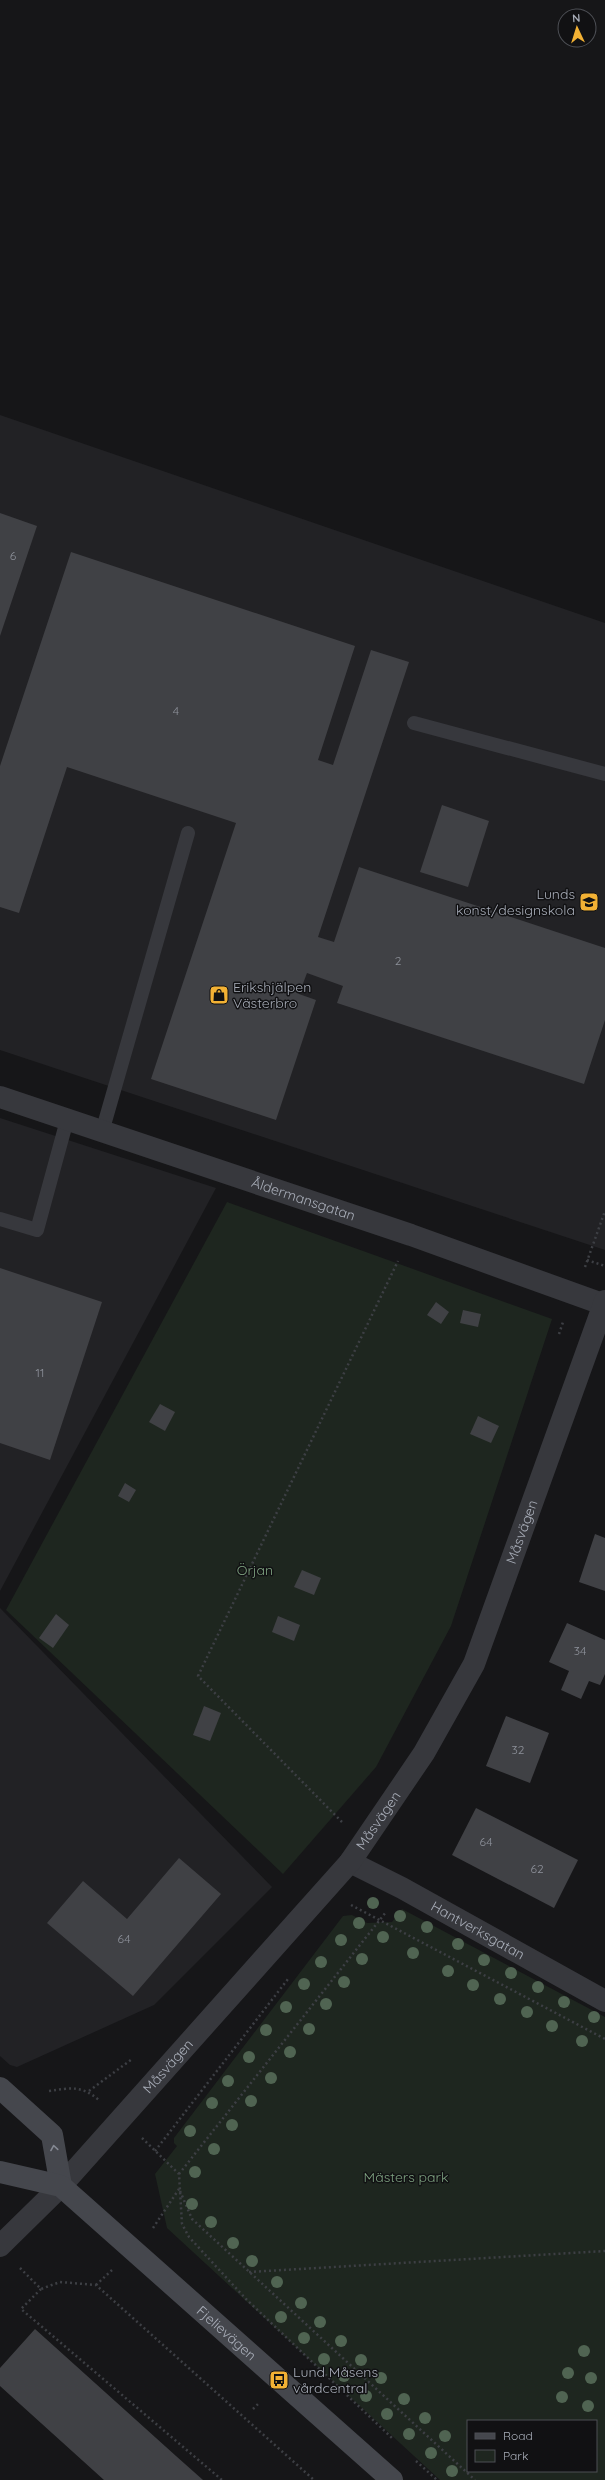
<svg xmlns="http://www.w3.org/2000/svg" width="605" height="2480" viewBox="0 0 605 2480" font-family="Quicksand,sans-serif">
<rect width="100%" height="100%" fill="#161618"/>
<!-- built -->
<g fill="#222225">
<polygon points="0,415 605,623 605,1250 0,1050"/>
<polygon points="0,1118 216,1188 0,1591"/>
<polygon points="0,1608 272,1887 154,2005 17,2067 10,2065 0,2056"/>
</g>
<!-- green -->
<g fill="#1e261f" fill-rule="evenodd">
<polygon points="227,1202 552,1319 451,1626 376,1767 283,1874 6,1610"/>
<path d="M402,1909L605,2017V2480H440L167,2228L155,2174L177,2146L174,2143V2138L343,1916L352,1915L367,1923L392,1922ZM468,2421H596V2471H468Z"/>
</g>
<!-- building -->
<g fill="#404145">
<polygon points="0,513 37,526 0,636"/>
<polygon points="71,552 355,646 318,760 333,765 371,650 409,662 318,937 334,942 359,867 605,948 605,1020 584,1084 337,1003 343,986 307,973 299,994 316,1000 276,1120 151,1079 236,823 67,767 19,913 0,907 0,766"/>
<polygon points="442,805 489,821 468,887 420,872"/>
<polygon points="0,1268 102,1302 50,1460 0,1443"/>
<polygon points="436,1302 449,1312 441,1324 427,1315"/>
<polygon points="463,1310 481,1314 478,1327 460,1323"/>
<polygon points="160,1404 175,1412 165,1431 149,1422"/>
<polygon points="478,1416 499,1426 491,1443 470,1434"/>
<polygon points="125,1483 136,1490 129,1502 118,1496"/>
<polygon points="595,1534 605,1538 605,1591 579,1582"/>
<polygon points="302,1570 321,1578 314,1595 294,1587"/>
<polygon points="56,1614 69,1625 53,1648 39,1638"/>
<polygon points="278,1616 300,1625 294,1641 272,1632"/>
<polygon points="567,1623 605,1640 605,1674 600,1685 589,1681 581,1699 561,1690 569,1671 549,1662"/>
<polygon points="204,1706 221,1713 210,1741 193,1735"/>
<polygon points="506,1716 549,1733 530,1783 486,1766"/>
<polygon points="476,1808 578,1860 554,1908 452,1855"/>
<polygon points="179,1858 221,1894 133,1996 47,1923 83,1881 127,1919"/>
<polygon points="35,2329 176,2456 203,2480 104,2480 0,2386 0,2368"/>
</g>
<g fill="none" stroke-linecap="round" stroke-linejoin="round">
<!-- path -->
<g stroke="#3d3f44" stroke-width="2.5" stroke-dasharray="2 3" stroke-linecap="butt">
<polyline points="587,1260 605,1266"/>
<polyline points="585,1267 605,1211"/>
<polyline points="559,1334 563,1322"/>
<polyline points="342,1822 198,1676 398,1261"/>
<polyline points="351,1905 605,2039"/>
<path d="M49,2091C71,2088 81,2085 99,2100"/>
<polyline points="89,2091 132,2059"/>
<polyline points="142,2138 179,2174 182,2224 189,2237 246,2299 392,2438"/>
<polyline points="155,2151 288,1979"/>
<polyline points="179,2174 386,1912"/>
<polyline points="180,2191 192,2219 475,2480"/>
<polyline points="153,2228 179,2189"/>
<polyline points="20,2268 41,2289 60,2282 96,2285 314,2480"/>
<polyline points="249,2272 605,2251"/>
<polyline points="96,2285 112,2270"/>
<polyline points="41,2289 21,2309 222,2480"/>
<polyline points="253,2409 258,2404"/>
<polyline points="416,2461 437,2480"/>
</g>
<!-- service -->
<g stroke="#37383d" stroke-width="14">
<polyline points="414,723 605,774"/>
<polyline points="102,1132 188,833"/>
<polyline points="0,1219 37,1230 67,1120"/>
</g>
<!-- minor -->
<g stroke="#37383d" stroke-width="22">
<path id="s1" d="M0,1097L411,1235L605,1305"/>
<path id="s2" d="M350,1862L402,1888L605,2001"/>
<path id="s3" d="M0,2246L61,2186L350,1862L424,1753L474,1664L605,1301"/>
</g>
<!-- secondary -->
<g stroke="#45474d" stroke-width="22">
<polyline points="0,2088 52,2135 61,2186"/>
<path id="s4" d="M0,2172L61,2186L392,2480"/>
</g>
</g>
<!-- trees -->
<g fill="#506452">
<circle cx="373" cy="1903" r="6"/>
<circle cx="400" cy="1916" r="6"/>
<circle cx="359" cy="1923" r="6"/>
<circle cx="427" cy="1927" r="6"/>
<circle cx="383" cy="1937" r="6"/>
<circle cx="341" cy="1940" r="6"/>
<circle cx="458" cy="1944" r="6"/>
<circle cx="413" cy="1953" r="6"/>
<circle cx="362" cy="1959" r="6"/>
<circle cx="484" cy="1960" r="6"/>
<circle cx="321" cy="1962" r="6"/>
<circle cx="448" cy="1971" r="6"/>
<circle cx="511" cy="1973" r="6"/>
<circle cx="344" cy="1982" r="6"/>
<circle cx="304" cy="1984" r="6"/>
<circle cx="473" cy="1985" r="6"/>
<circle cx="538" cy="1987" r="6"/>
<circle cx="500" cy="1999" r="6"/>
<circle cx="564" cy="2002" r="6"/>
<circle cx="326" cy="2004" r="6"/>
<circle cx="286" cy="2007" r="6"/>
<circle cx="527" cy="2012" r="6"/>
<circle cx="594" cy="2017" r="6"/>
<circle cx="552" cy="2026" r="6"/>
<circle cx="309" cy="2029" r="6"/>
<circle cx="266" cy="2030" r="6"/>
<circle cx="582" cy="2041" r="6"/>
<circle cx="290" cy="2052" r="6"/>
<circle cx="249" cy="2057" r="6"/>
<circle cx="271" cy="2078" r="6"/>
<circle cx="228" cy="2081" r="6"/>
<circle cx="251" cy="2101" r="6"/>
<circle cx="212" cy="2103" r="6"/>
<circle cx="232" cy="2125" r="6"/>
<circle cx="190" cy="2131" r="6"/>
<circle cx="214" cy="2149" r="6"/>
<circle cx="195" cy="2172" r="6"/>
<circle cx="192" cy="2204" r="6"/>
<circle cx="211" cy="2222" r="6"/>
<circle cx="233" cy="2243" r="6"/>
<circle cx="252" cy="2261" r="6"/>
<circle cx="277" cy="2282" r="6"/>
<circle cx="301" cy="2303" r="6"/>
<circle cx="281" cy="2317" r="6"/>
<circle cx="320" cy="2322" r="6"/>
<circle cx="304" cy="2338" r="6"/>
<circle cx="341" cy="2341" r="6"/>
<circle cx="584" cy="2351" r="6"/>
<circle cx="324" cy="2359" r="6"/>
<circle cx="361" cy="2360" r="6"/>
<circle cx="568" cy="2373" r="6"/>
<circle cx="344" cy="2376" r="6"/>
<circle cx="381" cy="2378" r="6"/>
<circle cx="591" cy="2378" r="6"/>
<circle cx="366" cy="2396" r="6"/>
<circle cx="562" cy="2397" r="6"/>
<circle cx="404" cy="2399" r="6"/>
<circle cx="588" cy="2406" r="6"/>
<circle cx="387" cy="2414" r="6"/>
<circle cx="425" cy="2418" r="6"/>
<circle cx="409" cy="2434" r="6"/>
<circle cx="445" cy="2436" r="6"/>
<circle cx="431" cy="2453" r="6"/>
<circle cx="452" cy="2471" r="6"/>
</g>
<!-- one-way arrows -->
<defs><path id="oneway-chevron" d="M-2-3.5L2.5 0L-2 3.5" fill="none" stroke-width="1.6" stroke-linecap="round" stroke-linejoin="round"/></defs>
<use stroke="#858993" href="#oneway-chevron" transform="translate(54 2148) rotate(-99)"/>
<!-- icons -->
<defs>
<g id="university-square" transform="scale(1)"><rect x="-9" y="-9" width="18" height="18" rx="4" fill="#f2b134" stroke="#111113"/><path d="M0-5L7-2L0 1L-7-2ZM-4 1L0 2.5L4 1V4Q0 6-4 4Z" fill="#111"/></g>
<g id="shop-square" transform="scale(1)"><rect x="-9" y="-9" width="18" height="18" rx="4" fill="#f2b134" stroke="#111113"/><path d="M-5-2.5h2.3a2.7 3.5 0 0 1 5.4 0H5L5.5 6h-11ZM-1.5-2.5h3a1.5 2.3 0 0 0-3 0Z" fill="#111"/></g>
<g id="bus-square" transform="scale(1)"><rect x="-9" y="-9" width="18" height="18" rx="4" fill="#f2b134" stroke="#111113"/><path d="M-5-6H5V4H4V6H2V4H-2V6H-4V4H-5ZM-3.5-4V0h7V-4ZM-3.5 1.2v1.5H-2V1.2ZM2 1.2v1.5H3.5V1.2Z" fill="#111"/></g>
</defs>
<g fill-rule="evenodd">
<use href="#university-square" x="589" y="902"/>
<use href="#shop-square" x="219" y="995"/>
<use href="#bus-square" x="279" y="2380"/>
</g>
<g text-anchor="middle" stroke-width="3" stroke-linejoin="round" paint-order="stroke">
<!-- number labels -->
<g font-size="12" fill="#8e929b">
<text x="13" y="560">6</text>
<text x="176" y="715">4</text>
<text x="398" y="965">2</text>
<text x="40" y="1377">11</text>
<text x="580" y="1655">34</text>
<text x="518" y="1754">32</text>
<text x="486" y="1846">64</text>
<text x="537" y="1873">62</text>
<text x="124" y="1943">64</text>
</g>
<!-- poi labels -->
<g font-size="14" fill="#a8adb8" stroke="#111113" text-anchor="start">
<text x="575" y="899" text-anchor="end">Lunds<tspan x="575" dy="16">konst/designskola</tspan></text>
<text x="233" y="992">Erikshjälpen<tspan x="233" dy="16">Västerbro</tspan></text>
<text x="293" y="2377">Lund Måsens<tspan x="293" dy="16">vårdcentral</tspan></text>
</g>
<!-- street labels -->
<g font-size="14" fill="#a8adb8" stroke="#111113">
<text dy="5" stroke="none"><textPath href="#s1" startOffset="320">Åldermansgatan</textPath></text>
<text dy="5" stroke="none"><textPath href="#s3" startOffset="894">Måsvägen</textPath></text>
<text dy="5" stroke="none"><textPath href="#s3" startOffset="570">Måsvägen</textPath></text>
<text dy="5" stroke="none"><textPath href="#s2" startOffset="145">Hantverksgatan</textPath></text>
<text dy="5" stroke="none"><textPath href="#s3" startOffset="246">Måsvägen</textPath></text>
<text dy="5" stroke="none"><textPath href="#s4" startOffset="284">Fjelievägen</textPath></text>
</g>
<!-- park labels -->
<g font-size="14" fill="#7fa381" stroke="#111113">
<text x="255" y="1575">Örjan</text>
<text x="406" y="2182">Mästers park</text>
</g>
</g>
<!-- legend -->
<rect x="467" y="2420" width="130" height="52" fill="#111113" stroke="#4d4f55"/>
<rect x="475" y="2433" width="20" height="6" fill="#45474d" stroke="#4d4f55"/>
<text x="503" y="2440" font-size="12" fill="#a8adb8">Road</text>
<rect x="475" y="2450" width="20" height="12" fill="#1e261f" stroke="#4d4f55"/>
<text x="503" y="2460" font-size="12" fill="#a8adb8">Park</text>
<!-- north arrow -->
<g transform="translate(577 28) rotate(356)"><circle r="19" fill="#111113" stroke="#4d4f55"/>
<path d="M0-3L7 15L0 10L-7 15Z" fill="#f2b134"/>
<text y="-6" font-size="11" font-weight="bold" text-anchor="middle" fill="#a8adb8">N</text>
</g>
</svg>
